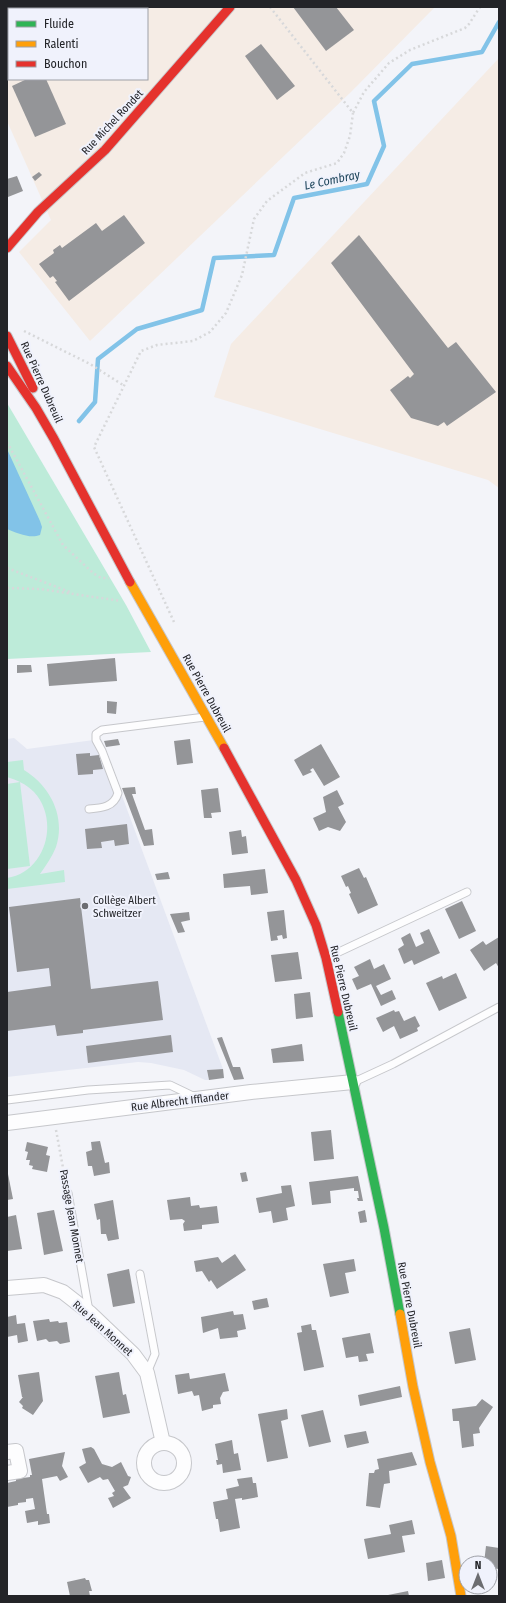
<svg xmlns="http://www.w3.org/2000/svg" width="506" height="1603" viewBox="0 0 506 1603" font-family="'Fira Sans Condensed',sans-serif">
<rect width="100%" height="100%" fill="#f3f4f9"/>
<!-- built -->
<polygon fill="#e5e8f3" points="14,738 27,749 101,739 223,1069 207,1070 209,1080 205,1080 184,1070 151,1063 138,1062 7,1077 7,739"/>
<!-- industrial -->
<g fill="#f5ece5" fill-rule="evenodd">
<path d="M7,7H435L351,92L90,341L19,252L51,220L7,121ZM9,9H147V79H9Z"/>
<polygon points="499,58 499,488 488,480 214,397 231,344"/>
</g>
<!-- green -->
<g fill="#bdebd9">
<polygon points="7,403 126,605 151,652 7,659"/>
<path d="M23,760L24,770C50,786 66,816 56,847C52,857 46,865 40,874L64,870L65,882L7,889V878C46,872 60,820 34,792C26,784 17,780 7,777V762Z"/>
<polygon points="20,782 30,866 7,869 7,784"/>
</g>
<!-- water -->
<path fill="#82c3e8" d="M7,449L40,521L42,527L40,535C30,539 17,533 7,529Z"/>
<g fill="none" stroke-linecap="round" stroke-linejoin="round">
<!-- stream -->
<polyline stroke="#82c3e8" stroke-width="4.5" points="79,421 95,402 98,359 137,329 202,310 214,258 274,255 294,198 367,184 384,146 374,101 412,64 482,52 499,22"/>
</g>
<!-- building -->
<g fill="#949598">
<polygon points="55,7 116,7 118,9 57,9"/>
<polygon points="293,7 336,7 354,30 326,51"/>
<polygon points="261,44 295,86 277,100 245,56"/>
<polygon points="27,79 46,79 66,124 35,137 12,86"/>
<polygon points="39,172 42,175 35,181 32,177"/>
<polygon points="17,176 23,191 8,197 7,179"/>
<polygon points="124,215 145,243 69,301 55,282 57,281 53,276 50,278 39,264 54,253 53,250 60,245 62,248 96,223 102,231"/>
<polygon points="359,235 448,348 456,342 496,392 447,426 444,422 438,426 411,418 390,390 408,376 410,378 414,374 331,263"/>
<polygon points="115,658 117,681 49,686 47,664"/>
<polygon points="17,665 31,665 32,672 17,673"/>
<polygon points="107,701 117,702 116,714 107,713"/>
<polygon points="118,739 120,745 106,747 104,741"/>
<polygon points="190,739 193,763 177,765 174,741"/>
<polygon points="321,744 340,777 324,786 313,768 310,770 312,772 303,776 294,760"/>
<polygon points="90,753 90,756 99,755 103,769 93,770 93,774 78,775 76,754"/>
<polygon points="135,787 136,794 132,794 145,830 152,829 154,845 144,846 122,788"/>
<polygon points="218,788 221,812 211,813 212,818 204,818 201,790"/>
<polygon points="337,790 344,804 338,807 346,822 340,831 328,827 319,831 313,818 326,812 323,797"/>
<polygon points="127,824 129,844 115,846 114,840 101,842 102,848 87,849 85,829"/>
<polygon points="241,830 242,837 246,836 248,853 232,855 229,832"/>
<polygon points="359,868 364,878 366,877 378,905 358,914 349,894 351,893 348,886 346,887 341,876"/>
<polygon points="265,869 268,893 251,895 250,886 224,888 223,874"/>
<polygon points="168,872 170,879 157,880 155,874"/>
<polygon points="80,898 91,989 158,981 163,1020 83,1030 83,1033 57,1036 55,1025 7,1031 7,992 51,986 49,968 17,972 9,907"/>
<polygon points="462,901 476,931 459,939 445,909"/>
<polygon points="284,910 287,938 283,939 282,935 277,936 278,940 271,941 267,912"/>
<polygon points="189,912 190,920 181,922 185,932 178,933 170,914"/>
<polygon points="429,929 440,953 414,965 412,960 404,964 398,949 404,945 401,938 410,933 416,947 424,943 420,933"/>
<polygon points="499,937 499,968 496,963 484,971 470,950 483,941 486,945"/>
<polygon points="298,952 302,979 275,982 271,955"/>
<polygon points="370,959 374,969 384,964 391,979 376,986 381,995 392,990 396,999 381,1006 371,984 357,990 352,979 359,976 354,967"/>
<polygon points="456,973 467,998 439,1011 426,983 442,976 443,979"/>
<polygon points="310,992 313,1017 296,1019 294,994"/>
<polygon points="394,1010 395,1012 399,1011 404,1021 415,1016 420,1026 417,1028 418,1031 400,1039 394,1026 383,1032 376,1018"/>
<polygon points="171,1035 173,1052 88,1063 86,1046"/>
<polygon points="222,1037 233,1067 240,1067 244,1079 234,1080 217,1038"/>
<polygon points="302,1044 304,1061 273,1063 271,1049"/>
<polygon points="223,1069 224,1078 209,1080 207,1070"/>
<polygon points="331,1130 334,1159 314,1161 311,1132"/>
<polygon points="100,1141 105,1163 109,1162 110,1173 94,1176 92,1166 88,1166 86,1152 92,1150 91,1142"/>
<polygon points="27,1142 48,1147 46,1155 50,1156 47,1172 32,1169 33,1166 29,1165 30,1160 26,1160 28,1152 25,1151"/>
<polygon points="7,1169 13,1199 7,1200"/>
<polygon points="246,1172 248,1181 242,1182 240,1173"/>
<polygon points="358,1176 363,1201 358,1201 357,1198 359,1198 358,1191 354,1191 354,1188 330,1191 331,1203 312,1205 309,1182"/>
<polygon points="291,1185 295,1206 286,1208 288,1220 273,1223 271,1211 259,1213 256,1198 282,1193 281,1186"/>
<polygon points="190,1197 191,1206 199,1205 200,1208 217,1206 219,1223 202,1225 202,1229 184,1231 183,1224 185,1221 182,1219 170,1220 167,1200"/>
<polygon points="113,1200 119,1239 108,1241 106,1234 101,1234 100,1219 97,1220 94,1204"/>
<polygon points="54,1210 63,1251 44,1255 37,1213"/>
<polygon points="365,1210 367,1222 360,1223 358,1212"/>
<polygon points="16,1215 22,1249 7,1251 7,1217"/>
<polygon points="235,1254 246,1270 217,1289 211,1280 209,1282 202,1271 196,1272 194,1261 218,1257 222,1263"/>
<polygon points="354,1259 356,1271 345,1273 349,1293 330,1297 323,1264"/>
<polygon points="129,1269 135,1303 113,1307 107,1274"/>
<polygon points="267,1298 269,1307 254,1310 252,1301"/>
<polygon points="233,1311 234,1315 243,1314 246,1329 237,1331 238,1337 220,1339 218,1328 203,1333 201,1317"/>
<polygon points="16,1315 17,1324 25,1323 28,1341 18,1343 17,1335 7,1337 7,1317"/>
<polygon points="49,1319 50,1322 58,1321 59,1323 67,1322 70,1342 60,1344 57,1341 49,1342 46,1339 37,1341 33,1321"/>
<polygon points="311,1324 312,1330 316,1330 324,1367 304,1371 297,1333 302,1332 301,1326"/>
<polygon points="470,1328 476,1360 455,1364 449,1332"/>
<polygon points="370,1333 374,1353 366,1354 368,1361 359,1362 358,1356 346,1358 342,1338"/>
<polygon points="39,1372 43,1401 33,1415 22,1408 23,1406 19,1402 23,1397 22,1397 18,1375"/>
<polygon points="119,1372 123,1395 126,1394 130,1413 103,1418 95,1376"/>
<polygon points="189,1373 190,1379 225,1373 229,1391 223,1392 220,1398 221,1404 213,1405 213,1408 202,1411 199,1395 194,1396 192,1391 178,1394 175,1375"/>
<polygon points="400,1386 402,1397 360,1406 358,1395"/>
<polygon points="482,1399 493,1407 479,1428 480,1433 473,1434 474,1446 462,1448 459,1421 453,1421 452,1409 476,1406"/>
<polygon points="287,1409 288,1419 281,1421 288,1458 267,1462 258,1414"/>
<polygon points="323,1410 331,1442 309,1447 301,1415"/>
<polygon points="366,1431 369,1443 347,1448 344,1435"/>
<polygon points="232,1440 234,1454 238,1453 241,1470 223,1473 222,1464 217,1465 216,1460 218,1460 215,1444"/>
<polygon points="91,1447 94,1449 102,1464 112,1467 121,1462 128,1476 131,1477 128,1485 123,1487 131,1498 113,1508 108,1498 114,1496 112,1493 115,1491 108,1479 103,1480 100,1477 88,1483 79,1467 86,1463 82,1449"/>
<polygon points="65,1452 62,1466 68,1477 60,1481 57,1476 42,1479 47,1514 49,1514 50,1523 38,1525 38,1521 27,1523 25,1511 35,1509 33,1498 26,1499 26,1502 18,1503 18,1505 7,1507 7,1483 16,1481 16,1479 30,1477 30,1475 32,1475 29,1459"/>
<polygon points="412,1452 417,1465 389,1471 390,1483 384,1484 380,1508 366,1506 369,1473 374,1473 375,1470 379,1469 377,1459"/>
<polygon points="252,1477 253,1483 256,1483 258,1497 242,1500 242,1498 235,1499 240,1528 220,1532 218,1519 216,1519 213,1502 228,1499 226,1489 239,1486 237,1479"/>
<polygon points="412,1520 415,1534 402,1536 405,1552 368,1559 364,1539 391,1534 389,1525"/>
<polygon points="486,1546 499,1548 499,1569 490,1568 490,1563 484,1563"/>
<polygon points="442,1560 445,1578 428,1581 426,1563"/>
<polygon points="85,1578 86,1580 89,1580 92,1591 89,1591 90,1596 70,1596 67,1582"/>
<polygon points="408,1591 409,1596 388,1596 388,1595"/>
</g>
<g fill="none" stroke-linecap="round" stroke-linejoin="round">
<!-- lane casing -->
<g stroke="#c6c7cb" stroke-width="9">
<g id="lane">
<path d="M89,809C102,808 114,807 118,793L102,751L96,740V734L102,730L205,717"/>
<polyline points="326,958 467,892"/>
<polyline points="354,1082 393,1064 499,1007"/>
<polyline points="7,1100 88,1090 170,1085 195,1097"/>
<polyline points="68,1193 89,1311"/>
<polyline points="140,1274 155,1354 147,1373"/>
</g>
</g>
<!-- street casing -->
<g stroke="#c6c7cb" stroke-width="16">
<g id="street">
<polyline points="7,1123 251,1092 353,1082"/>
<polyline points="7,1288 44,1285 63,1292 90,1313 133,1354 147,1373 163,1443"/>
<circle cx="164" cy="1463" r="20"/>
<polyline points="7,1452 16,1451 20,1471 7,1473"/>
</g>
</g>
<!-- fast casing -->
<g stroke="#c6c7cb" stroke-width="11">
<polyline id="fast" points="338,1012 384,1228 400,1314"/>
</g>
<!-- slow casing -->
<g stroke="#c6c7cb" stroke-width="11">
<g id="slow">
<polyline points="130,582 224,748"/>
<polyline points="400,1314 413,1387 430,1462 451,1536 461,1596"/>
</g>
</g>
<!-- jam casing -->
<g stroke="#c6c7cb" stroke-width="11">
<g id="jam">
<polyline points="7,248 38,212 105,150 230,7"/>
<polyline points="7,336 33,388"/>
<polyline points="7,366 36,408 54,439 130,582"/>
<polyline points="224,748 296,880 316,925 326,958 338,1012"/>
</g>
</g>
<!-- path -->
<g stroke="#d7d8da" stroke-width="2.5" stroke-dasharray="2 3" stroke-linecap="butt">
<polyline points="270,7 353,113 364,92 389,63 410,50 465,28 469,24 480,7"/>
<polyline points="24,331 90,364 123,385"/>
<polyline points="7,442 63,545 93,573 101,578 109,578"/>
<polyline points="7,568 70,592"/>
<polyline points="7,588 40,589 121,601"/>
<polyline points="174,622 94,447 141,351 157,345 193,341 210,332 226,313 242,275 254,219 267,201 305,173 337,163 344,153 350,136 353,113"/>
<polyline points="56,1130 66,1184"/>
</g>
<!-- lane -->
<use href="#lane" stroke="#fdfdfe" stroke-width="7"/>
<!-- street -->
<use href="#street" stroke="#fdfdfe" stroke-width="14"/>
<!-- fast -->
<use href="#fast" stroke="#30b455" stroke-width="9"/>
<!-- slow -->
<use href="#slow" stroke="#ff9f0a" stroke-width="9"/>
<!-- jam -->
<use href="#jam" stroke="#e5322d" stroke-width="9"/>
</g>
<!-- markers -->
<circle fill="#6c6d71" stroke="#f0f2fc" stroke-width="1.5" cx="85" cy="906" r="4"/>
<g text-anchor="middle" stroke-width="4" stroke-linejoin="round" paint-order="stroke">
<!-- street labels -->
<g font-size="11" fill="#232428" stroke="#f0f2fc">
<text transform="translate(112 122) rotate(-47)" y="4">Rue Michel Rondet</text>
<text transform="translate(42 382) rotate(66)" y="4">Rue Pierre Dubreuil</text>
<text transform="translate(207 693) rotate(61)" y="4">Rue Pierre Dubreuil</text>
<text transform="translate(344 988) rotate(77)" y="4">Rue Pierre Dubreuil</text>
<text transform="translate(180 1101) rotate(-7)" y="4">Rue Albrecht Ifflander</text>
<text transform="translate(72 1216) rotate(80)" y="4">Passage Jean Monnet</text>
<text transform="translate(410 1305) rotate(79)" y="4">Rue Pierre Dubreuil</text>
<text transform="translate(103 1328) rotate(42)" y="4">Rue Jean Monnet</text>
</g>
<!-- poi labels -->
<g font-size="11" fill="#232428" stroke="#f0f2fc" text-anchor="start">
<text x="93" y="904">Collège Albert<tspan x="93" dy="13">Schweitzer</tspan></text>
</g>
<!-- water labels -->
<g font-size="12" font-style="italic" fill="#1d445a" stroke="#f0f2fc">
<text transform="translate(332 180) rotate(-12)" y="4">Le Combray</text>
</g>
</g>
<!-- border -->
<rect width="506" height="1603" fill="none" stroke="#232428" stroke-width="16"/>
<!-- legend -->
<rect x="8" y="8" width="140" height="72" fill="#f0f2fc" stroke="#9ea0a7"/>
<rect x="16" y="21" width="20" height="6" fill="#30b455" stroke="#9ea0a7"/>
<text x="44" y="28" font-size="12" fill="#232428">Fluide</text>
<rect x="16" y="41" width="20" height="6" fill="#ff9f0a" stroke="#9ea0a7"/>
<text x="44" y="48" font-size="12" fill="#232428">Ralenti</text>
<rect x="16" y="61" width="20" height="6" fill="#e5322d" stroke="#9ea0a7"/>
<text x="44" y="68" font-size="12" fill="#232428">Bouchon</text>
<!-- north arrow -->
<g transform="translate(478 1575)"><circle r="19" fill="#f0f2fc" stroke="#9ea0a7"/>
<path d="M0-3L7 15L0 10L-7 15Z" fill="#6c6d71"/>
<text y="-6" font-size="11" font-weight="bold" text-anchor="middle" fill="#232428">N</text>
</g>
</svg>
